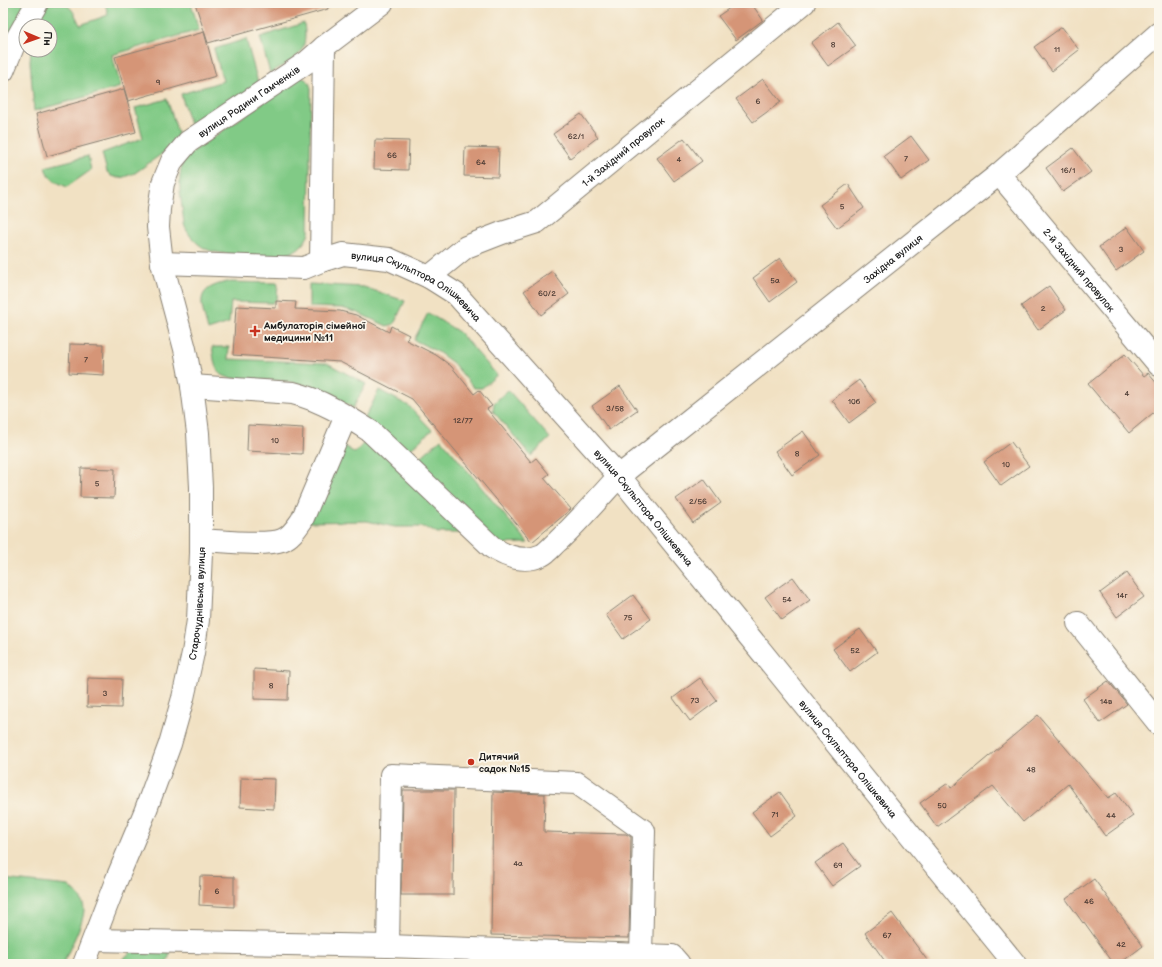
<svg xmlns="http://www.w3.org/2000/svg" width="1162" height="967" viewBox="0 0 1162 967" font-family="'Balsamiq Sans',sans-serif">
<rect width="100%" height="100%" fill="#fbf7ec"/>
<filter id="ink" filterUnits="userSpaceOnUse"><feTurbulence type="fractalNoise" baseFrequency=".025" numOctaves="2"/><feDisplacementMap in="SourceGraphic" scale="8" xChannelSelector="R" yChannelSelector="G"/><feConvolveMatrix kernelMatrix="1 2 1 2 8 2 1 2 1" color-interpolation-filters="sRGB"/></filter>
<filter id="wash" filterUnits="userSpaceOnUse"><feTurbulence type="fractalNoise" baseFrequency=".012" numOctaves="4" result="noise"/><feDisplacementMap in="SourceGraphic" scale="16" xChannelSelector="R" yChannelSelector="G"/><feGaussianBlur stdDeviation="0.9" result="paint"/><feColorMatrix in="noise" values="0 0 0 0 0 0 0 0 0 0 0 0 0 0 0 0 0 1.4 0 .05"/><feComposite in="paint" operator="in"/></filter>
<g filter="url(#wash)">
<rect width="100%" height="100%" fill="#f1e1c3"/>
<!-- green -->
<g fill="#81ca86" stroke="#4e7351">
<polygon points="7,3 27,3 11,36 3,32 3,9"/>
<path d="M49,3C70,3 71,6 80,25L108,15L105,3H191L199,30L112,55L121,87L34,111L30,61L31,50H50V26H33L44,6Z"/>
<path d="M304,23C309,56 295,58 270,73L260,37Z"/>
<polygon points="246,39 259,86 192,127 189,122 181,94 223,81 214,49"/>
<path d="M300,77C307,79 310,82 311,89L309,233C305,246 294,253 281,256C265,256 219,256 206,249C196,244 187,234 184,224C182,202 175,177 185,157Z"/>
<polygon points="167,99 178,133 176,139 170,148 135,173 124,177 118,178 111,176 107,172 102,153 143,138 135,108"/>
<path d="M88,156L91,170L67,187C56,182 48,179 45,167Z"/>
<path d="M227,282L278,283L277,298L273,303L231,302L229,323L208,330C201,303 193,289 227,282Z"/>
<polygon points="309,284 364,287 405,301 394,324 387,326 358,313 342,308 309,307"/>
<polygon points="428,313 459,332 497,375 482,388 474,388 453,363 438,352 414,340"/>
<path d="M212,347H229L228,359L327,363L366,384L353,408C339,400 325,392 309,386C287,379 254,380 230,378C213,374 215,362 212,347Z"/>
<polygon points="379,390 409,406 432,430 404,455 365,418"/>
<polygon points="508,390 550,438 531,456 493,411 494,403"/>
<polygon points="368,438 469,533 437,533 423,527 395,527 367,521 309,522 344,446 355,453"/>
<polygon points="441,439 528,543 497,544 413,464"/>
<path d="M3,879L69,886C76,892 84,900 84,910C84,923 68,951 63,964H3Z"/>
<polygon points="131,952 171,952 166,964 117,964"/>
</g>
<g id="blocks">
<!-- building -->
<g fill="#d59577">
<polygon points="195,3 327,3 328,9 208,43"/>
<polygon points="737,3 751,3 763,20 736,40 718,16"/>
<polygon points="838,22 856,46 828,66 811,43"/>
<polygon points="1062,27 1079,50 1052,71 1034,47"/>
<polygon points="204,32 216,76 128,101 115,57"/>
<polygon points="763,79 781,102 753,122 736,99"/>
<polygon points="124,89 136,132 47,156 36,114"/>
<polygon points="581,114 598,137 570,158 553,134"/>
<polygon points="911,136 929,160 901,180 884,156"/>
<polygon points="684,138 702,161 674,181 657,158"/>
<polygon points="375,140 409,141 408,170 374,169"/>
<polygon points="465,147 499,148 498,177 464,176"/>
<polygon points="1073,148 1091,172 1063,192 1046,168"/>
<polygon points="848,184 864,208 837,228 820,205"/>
<polygon points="1127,227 1144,251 1116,271 1099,247"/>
<polygon points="780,258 797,282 770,302 753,278"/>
<polygon points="552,271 569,294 541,315 524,291"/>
<polygon points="1049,286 1066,310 1038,330 1021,306"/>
<polygon points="276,301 296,302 295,309 340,311 356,315 389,332 391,326 409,335 406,340 436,355 451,366 474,394 479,390 492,406 487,409 531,462 536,458 549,474 544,478 571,509 532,542 412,399 340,362 233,355 236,306 276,308"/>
<polygon points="70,344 104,345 103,375 69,373"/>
<polygon points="1125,354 1144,376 1148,373 1159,386 1159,408 1129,433 1088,384"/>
<polygon points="859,380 876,403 849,423 832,400"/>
<polygon points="620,386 637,410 609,430 592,406"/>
<polygon points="248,425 303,428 302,454 247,451"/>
<polygon points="803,431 820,455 792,475 775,451"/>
<polygon points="1011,442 1029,466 1001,486 984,462"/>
<polygon points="81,468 115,469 114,498 80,497"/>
<polygon points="704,479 721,503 693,523 676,499"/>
<polygon points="1127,573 1144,597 1117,617 1100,593"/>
<polygon points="793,577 810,600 782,620 765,597"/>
<polygon points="633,595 651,619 623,639 606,615"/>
<polygon points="860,629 877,652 850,672 833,649"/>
<polygon points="254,669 289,671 288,700 254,699"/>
<polygon points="88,678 122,679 121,708 87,707"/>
<polygon points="700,678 717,701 690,721 673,698"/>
<polygon points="1108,681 1127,704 1100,723 1083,699"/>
<polygon points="1038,715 1108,798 1116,793 1133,816 1105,836 1068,784 1023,822 993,786 937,827 920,803 948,783 951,788"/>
<polygon points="241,778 275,779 274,809 240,807"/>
<polygon points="403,790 454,790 453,895 401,895"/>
<polygon points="493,792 545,794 544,832 626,834 631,837 629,938 491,935"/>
<polygon points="780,792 797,816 770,836 752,812"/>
<polygon points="843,843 860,866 832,886 815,863"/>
<polygon points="200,876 234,877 234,907 199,905"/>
<polygon points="1094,879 1143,946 1119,964 1114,964 1084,922 1083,923 1066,899"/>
<polygon points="892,913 930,964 887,964 865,933"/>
</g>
</g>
</g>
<g filter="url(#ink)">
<use href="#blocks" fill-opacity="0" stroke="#867e70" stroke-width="1"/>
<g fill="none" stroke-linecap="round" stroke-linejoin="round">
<!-- minor casing -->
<g stroke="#867e70" stroke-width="24">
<g id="minor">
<polyline points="3,71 15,42 37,3"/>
<path id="s1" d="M999,174L1159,365"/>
<polyline points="321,261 324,47"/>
<path id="s2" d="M162,263L304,268L321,261L343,254L389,259L429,277L456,294L619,476L1015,964"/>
<path id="s3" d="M429,277L466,247L502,233L537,222L804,3"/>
<path id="s4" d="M192,386L293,393C321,400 345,415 370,431L493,548C507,557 525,563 542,555C548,552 553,545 558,541C580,520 599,498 619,476L999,174L1159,33"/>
<path d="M201,540C220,541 266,546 282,540C291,537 297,527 302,520L346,416"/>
<polyline points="1078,623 1159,724"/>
<polyline points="94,940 388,946 672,956 679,964"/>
<polyline points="388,946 391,775 577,783 644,831 641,955"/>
<path id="s5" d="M84,964L116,881L145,812L170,744L183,698L193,653L198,620L201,553V487L198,433L192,386L185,349L162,263L158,227L159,209L163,183L172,161L188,142L307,62L324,47L382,3"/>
</g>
</g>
<!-- minor -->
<use href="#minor" stroke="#fff" stroke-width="22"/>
</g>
</g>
<!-- markers -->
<g fill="#c8321e" stroke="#fbf7ec" stroke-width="1.5">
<path d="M253 325h4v4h4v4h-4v4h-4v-4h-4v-4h4z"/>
<circle cx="471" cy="762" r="4"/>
</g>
<g text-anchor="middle" stroke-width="3.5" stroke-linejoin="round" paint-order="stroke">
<!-- number labels -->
<g font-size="8" fill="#4a3a33">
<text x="833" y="47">8</text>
<text x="1057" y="52">11</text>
<text x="158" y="85">9</text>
<text x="758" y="104">6</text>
<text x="576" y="139">62/1</text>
<text x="392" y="158">66</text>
<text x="906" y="161">7</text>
<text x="679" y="162">4</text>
<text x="481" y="165">64</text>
<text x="1068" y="173">16/1</text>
<text x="842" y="209">5</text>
<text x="1121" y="252">3</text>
<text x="775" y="283">5а</text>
<text x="547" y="296">60/2</text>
<text x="1043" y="311">2</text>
<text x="86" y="362">7</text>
<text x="1127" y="396">4</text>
<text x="854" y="404">10б</text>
<text x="615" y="411">3/58</text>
<text x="463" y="423">12/77</text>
<text x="275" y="443">10</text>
<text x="797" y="456">8</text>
<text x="1006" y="467">10</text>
<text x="97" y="486">5</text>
<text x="698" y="504">2/56</text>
<text x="1122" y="598">14г</text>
<text x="787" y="602">54</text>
<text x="628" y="620">75</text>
<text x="855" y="653">52</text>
<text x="271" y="688">8</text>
<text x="105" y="696">3</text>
<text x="695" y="703">73</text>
<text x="1106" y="704">14в</text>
<text x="1031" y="772">48</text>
<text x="942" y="808">50</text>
<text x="775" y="817">71</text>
<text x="1111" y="818">44</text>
<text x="518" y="866">4а</text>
<text x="838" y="868">69</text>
<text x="217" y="894">6</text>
<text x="1089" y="904">46</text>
<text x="887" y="938">67</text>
<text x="1121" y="947">42</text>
</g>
<!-- street labels -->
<g font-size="10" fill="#1c1c1c" stroke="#fbf7ec">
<text dy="4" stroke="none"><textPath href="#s5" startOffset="927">вулиця Родини Гамченків</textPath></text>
<text dy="4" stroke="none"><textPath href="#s3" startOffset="234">1-й Західний провулок</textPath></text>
<text dy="4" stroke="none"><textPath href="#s4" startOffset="869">Західна вулиця</textPath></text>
<text dy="4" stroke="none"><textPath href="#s1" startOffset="125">2-й Західний провулок</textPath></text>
<text dy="4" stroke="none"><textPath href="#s2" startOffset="266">вулиця Скульптора Олішкевича</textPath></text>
<text dy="4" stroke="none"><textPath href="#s2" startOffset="590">вулиця Скульптора Олішкевича</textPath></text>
<text dy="4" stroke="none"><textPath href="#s5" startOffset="380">Старочуднівська вулиця</textPath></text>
<text dy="4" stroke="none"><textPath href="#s2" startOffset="914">вулиця Скульптора Олішкевича</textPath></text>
</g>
<!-- poi labels -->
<g font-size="10" font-weight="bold" fill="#1c1c1c" stroke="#fbf7ec" text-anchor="start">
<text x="264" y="329">Амбулаторія сімейної<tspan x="264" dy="12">медицини №11</tspan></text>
<text x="479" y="760">Дитячий<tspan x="479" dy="12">садок №15</tspan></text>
</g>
</g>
<!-- margin -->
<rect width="1162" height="967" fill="none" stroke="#fbf7ec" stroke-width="16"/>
<!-- north arrow -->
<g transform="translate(38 38) rotate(92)"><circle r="19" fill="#fbf7ec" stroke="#a29f99"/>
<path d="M0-3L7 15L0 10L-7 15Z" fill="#c8321e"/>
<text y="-6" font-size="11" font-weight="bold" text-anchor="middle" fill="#1c1c1c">Пн</text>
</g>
</svg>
